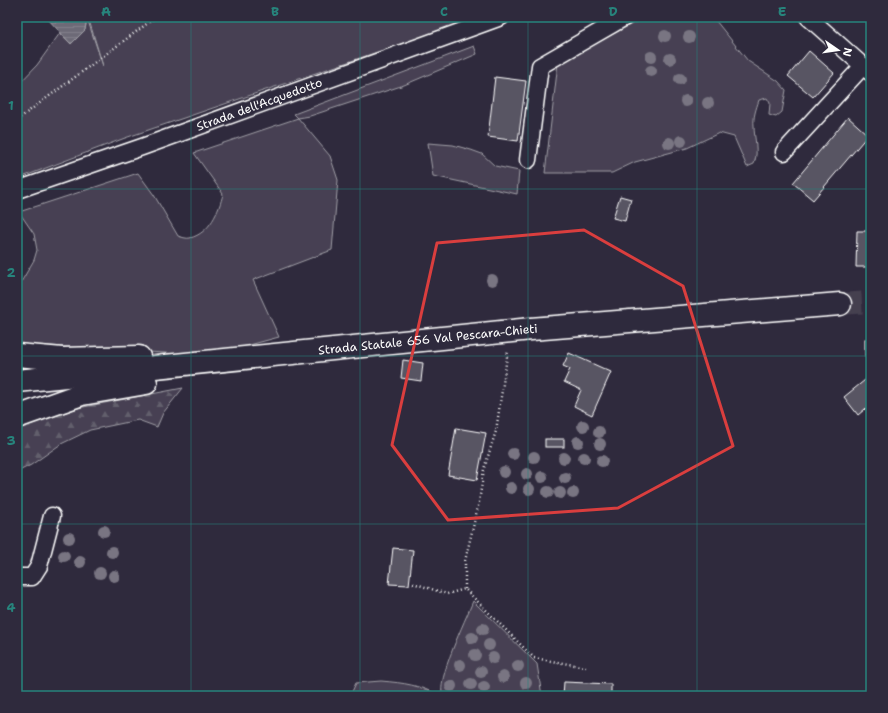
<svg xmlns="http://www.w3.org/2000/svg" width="888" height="713" viewBox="0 0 888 713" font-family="'Shantell Sans',sans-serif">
<defs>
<pattern id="forest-firs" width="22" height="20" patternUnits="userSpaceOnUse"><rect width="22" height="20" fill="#464152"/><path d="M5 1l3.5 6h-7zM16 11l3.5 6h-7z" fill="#625e6c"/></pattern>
<pattern id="water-rules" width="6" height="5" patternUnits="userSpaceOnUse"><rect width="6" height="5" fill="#6d6a77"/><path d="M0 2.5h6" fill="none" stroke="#83808b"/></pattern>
</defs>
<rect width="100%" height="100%" fill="#2f2a3d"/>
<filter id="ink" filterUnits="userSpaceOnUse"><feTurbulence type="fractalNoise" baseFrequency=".025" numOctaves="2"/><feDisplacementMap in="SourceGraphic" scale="8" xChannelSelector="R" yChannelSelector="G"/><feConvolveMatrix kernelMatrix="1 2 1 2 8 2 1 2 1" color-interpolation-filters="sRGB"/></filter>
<g filter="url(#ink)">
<!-- grass -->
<g fill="#464152" stroke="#a2a0a8">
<polygon points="88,17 480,17 125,138 17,179 17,86 37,65 60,33 71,44 85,30 87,18 103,66"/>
<path d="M651,17H707L716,21L748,61L778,81L786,90L782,112L776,117L769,115L770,103L767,98L759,100C756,109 753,117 754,126C754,139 759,150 754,164L747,167L734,137L719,133L687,148L635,162L612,173H545L558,63L632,24Z"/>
<path d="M474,46L477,54L404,85L310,116L298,118L330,156L338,180L332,250L253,280L279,337L231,350L181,354L17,344V289L34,260L37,250L34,234L19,212L138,173L154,195L178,236C181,237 187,239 190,238C210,233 219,211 223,194L194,153L298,118L294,114Z"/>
<polygon points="428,143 453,145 471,150 482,154 495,166 519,171 517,194 433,176"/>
<path d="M473,601L537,664L542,696H443C435,682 466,619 473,601Z"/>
<path d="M381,681C405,683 419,685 440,696H350L356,683Z"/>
</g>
<!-- forest -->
<polygon fill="url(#forest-firs)" stroke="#a2a0a8" points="183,388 163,413 157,427 138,420 90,430 61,444 31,465 17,472 17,429 78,408"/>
<!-- water -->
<polygon fill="url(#water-rules)" stroke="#a7a6ad" points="46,17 87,17 85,30 71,44"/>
<!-- building -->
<g fill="#595564" stroke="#fff">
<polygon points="809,51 834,73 813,97 788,76"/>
<polygon points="495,77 526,81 518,141 488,137"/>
<polygon points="848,117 868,135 813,200 793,183"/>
<polygon points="620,196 631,199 625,221 613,218"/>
<polygon points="857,231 871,231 871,267 856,267"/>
<rect x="865" y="339" width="6" height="17"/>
<polygon points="569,353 611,372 592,415 574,406 581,390 564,382 570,369 563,366"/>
<polygon points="403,360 423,363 421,381 401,378"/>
<polygon points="870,376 871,404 858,415 844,397"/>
<polygon points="456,428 486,433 477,480 448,475"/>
<rect x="545" y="439" width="19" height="8"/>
<polygon points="393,548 413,550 409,585 389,584"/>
<polygon points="564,682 611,684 611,696 563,696"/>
</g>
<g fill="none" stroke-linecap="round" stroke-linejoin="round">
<!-- highway-tunnel -->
<polyline stroke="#443f50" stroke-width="22" stroke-dasharray="22 11" stroke-linecap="butt" points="840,304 871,302"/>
<!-- minor casing -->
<g stroke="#fff" stroke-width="19">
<g id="minor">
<polyline points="808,17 871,73"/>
<polyline points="784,152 863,66"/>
<polyline points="528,160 540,66 625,17"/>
<path id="s1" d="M17,190L142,147L501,17"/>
<polyline points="17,577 32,577 39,566 52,516"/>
</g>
</g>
<!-- highway casing -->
<g stroke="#fff" stroke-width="25">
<g id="highway">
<polyline points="17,355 62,359 139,357"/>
<path id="s2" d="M17,381L531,329L840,304"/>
<polyline points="17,417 82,394 146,383"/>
</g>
</g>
<!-- path -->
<g stroke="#fff" stroke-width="2.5" stroke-dasharray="1 3" stroke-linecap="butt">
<polyline points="17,120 156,17"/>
<polyline points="413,583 447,594 465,589 534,658 586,667"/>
<polyline points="465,589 465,561 479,502 484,469 496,431 508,350"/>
</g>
<!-- minor -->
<use href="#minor" stroke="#2f2a3d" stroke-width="16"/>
<!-- highway -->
<use href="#highway" stroke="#2f2a3d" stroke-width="22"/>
</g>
<!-- trees -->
<g fill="#797582">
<circle cx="665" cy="36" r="6"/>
<circle cx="689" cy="37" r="6"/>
<circle cx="651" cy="57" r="6"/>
<circle cx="670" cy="59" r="6"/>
<circle cx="651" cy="71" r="6"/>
<circle cx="680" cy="79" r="6"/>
<circle cx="686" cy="101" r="6"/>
<circle cx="708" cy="103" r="6"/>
<circle cx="681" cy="141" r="6"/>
<circle cx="669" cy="143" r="6"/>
<circle cx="492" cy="280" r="6"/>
<circle cx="583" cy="426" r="6"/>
<circle cx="599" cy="432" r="6"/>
<circle cx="578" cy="442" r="6"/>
<circle cx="600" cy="444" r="6"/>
<circle cx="513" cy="454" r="6"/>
<circle cx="534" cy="457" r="6"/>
<circle cx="564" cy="458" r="6"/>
<circle cx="584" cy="458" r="6"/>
<circle cx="602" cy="461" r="6"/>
<circle cx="504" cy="472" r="6"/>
<circle cx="527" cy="474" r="6"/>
<circle cx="542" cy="477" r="6"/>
<circle cx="565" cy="478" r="6"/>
<circle cx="511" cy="488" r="6"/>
<circle cx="529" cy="489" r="6"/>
<circle cx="548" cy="492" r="6"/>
<circle cx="560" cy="493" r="6"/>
<circle cx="573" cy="493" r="6"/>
<circle cx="104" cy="531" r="6"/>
<circle cx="69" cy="538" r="6"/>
<circle cx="112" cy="552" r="6"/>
<circle cx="64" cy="556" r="6"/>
<circle cx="80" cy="562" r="6"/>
<circle cx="100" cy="573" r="6"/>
<circle cx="114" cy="576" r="6"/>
<circle cx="483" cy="629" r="6"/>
<circle cx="472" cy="638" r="6"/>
<circle cx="489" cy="645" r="6"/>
<circle cx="475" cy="655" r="6"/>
<circle cx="493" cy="658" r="6"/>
<circle cx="460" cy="665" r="6"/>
<circle cx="518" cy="666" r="6"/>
<circle cx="481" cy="672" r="6"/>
<circle cx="503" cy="677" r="6"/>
<circle cx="526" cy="683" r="6"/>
<circle cx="471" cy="684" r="6"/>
<circle cx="451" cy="686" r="6"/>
<circle cx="484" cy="687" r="6"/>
</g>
</g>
<!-- marked area -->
<path fill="none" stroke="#da3e3e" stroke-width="3" stroke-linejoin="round" d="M584,230L683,286L733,446L618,508L448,520L392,445L437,243Z"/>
<!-- grid -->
<path fill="none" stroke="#27847c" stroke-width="1" stroke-opacity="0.55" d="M191,17V696M360,17V696M528,17V696M697,17V696M17,189H871M17,356H871M17,524H871"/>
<g text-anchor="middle" stroke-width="3" stroke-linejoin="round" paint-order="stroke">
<!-- street labels -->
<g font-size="12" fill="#fff" stroke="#2f2a3d">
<text dy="4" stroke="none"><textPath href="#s1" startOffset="257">Strada dell'Acquedotto</textPath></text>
<text dy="4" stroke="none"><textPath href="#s2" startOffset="413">Strada Statale 656 Val Pescara-Chieti</textPath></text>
</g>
</g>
<!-- margin -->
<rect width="888" height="713" fill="none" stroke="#2f2a3d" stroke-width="44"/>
<!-- north arrow -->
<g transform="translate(838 50) rotate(103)" stroke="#2f2a3d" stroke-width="3" paint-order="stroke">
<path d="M0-3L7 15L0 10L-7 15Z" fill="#ffffff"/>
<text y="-6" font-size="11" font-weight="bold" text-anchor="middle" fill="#ffffff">N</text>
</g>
<rect x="22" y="22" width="844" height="669" fill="none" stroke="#27847c" stroke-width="1.5"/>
<g font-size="13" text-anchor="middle" font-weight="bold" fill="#27847c">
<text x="106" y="16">A</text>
<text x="275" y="16">B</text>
<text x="444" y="16">C</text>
<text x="613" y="16">D</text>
<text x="782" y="16">E</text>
<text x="11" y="110">1</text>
<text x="11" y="277">2</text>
<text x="11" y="445">3</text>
<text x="11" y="612">4</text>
</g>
</svg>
